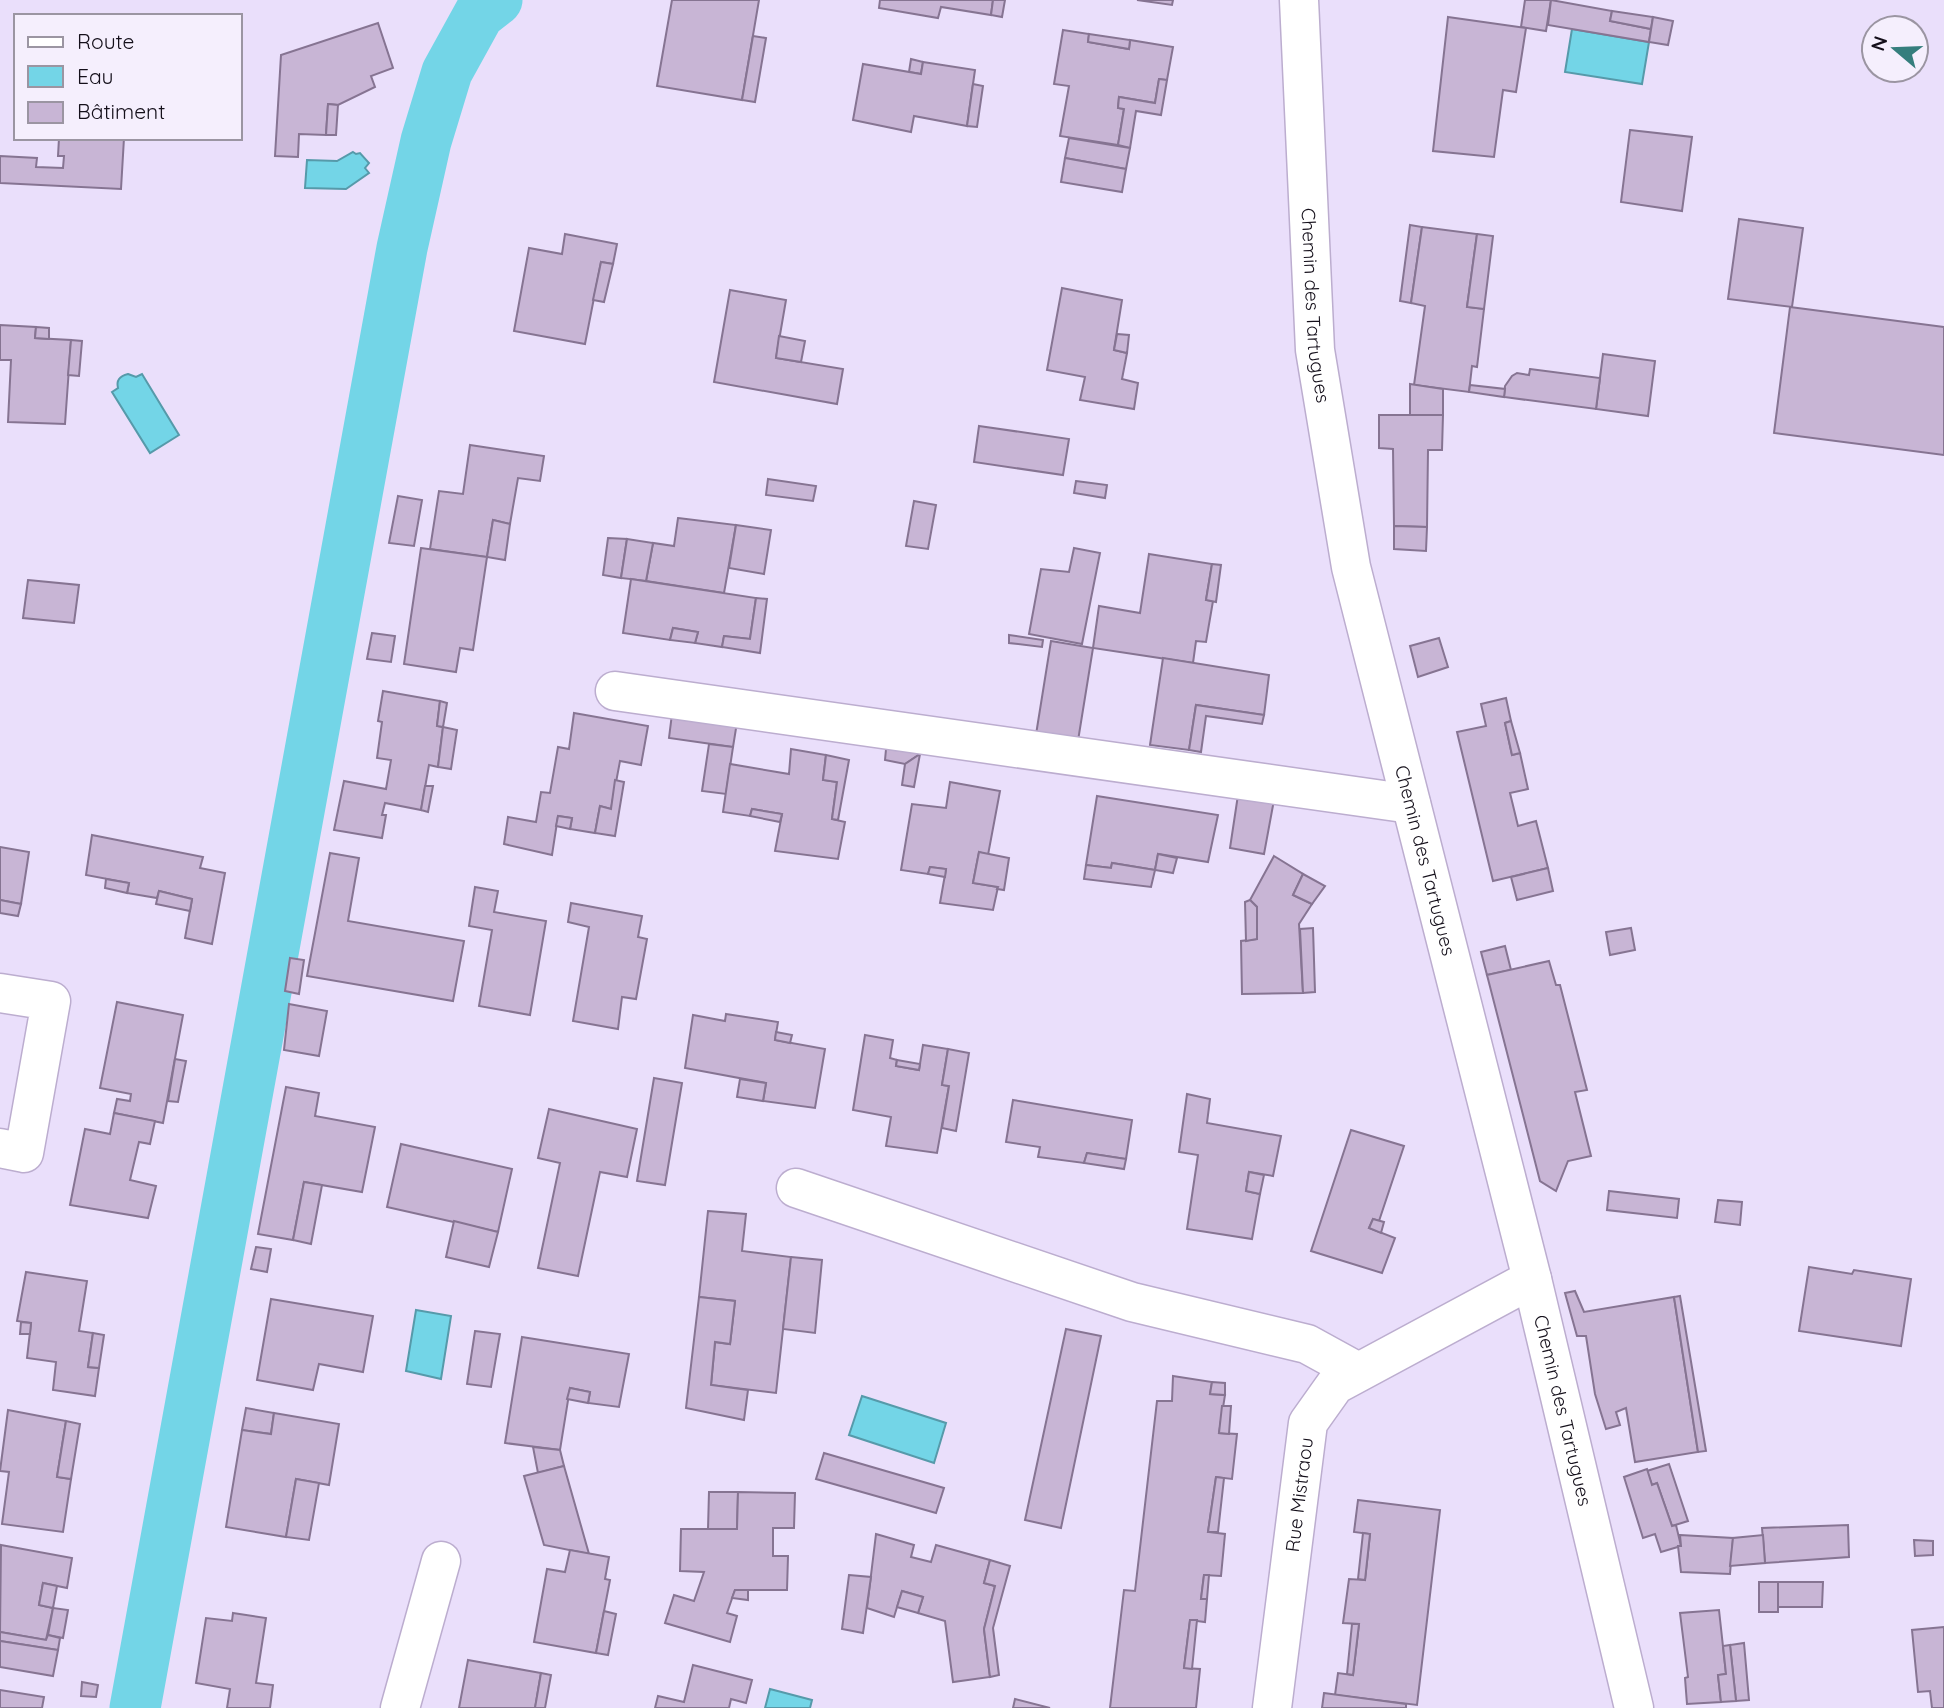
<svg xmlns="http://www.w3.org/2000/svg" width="1944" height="1708" viewBox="0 0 1944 1708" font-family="Quicksand,sans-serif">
<rect width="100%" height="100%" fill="#eadffb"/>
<!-- water -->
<g fill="#73d5e7" stroke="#569aaa" stroke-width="2">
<polygon points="1572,29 1649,42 1642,84 1565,72"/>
<polygon points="353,152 356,154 360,153 369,163 365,168 369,173 346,189 305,188 307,160 337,161"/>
<path d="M128,374L136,377L142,374L179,435L150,453L112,392L118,388C116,380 120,376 128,374Z"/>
<polygon points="416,1310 451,1316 441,1379 406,1371"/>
<polygon points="862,1396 946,1423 934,1463 849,1435"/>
<polygon points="770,1689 812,1700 810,1708 765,1708"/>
</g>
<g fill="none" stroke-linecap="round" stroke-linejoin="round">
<!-- canal -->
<polyline stroke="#73d5e7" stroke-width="51" points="135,1708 402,248 426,141 447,72 479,14 497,0"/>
</g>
<!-- building -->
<g fill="#c8b5d5" stroke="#867492" stroke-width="2">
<polygon points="672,0 759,0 742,100 657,86"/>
<polygon points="880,0 993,0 991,15 941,7 938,18 879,8"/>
<polygon points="993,0 1005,0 1002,17 991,15"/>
<polygon points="1137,0 1173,0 1172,5"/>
<polygon points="1525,0 1551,0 1546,31 1521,27"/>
<polygon points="1551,0 1612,11 1610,21 1651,29 1649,42 1548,25"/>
<polygon points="1612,11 1653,17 1651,29 1610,21"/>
<polygon points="1448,17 1526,28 1516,92 1503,90 1494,157 1433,151"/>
<polygon points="1653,17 1673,21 1668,45 1649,42"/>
<polygon points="378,23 393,68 371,76 375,87 338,105 328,104 326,135 299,134 298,157 275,156 281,55"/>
<polygon points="1063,30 1089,34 1088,42 1129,49 1130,40 1173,47 1167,80 1159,79 1155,103 1119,97 1118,108 1124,109 1118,145 1060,136 1069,86 1054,84"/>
<polygon points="1089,34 1130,40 1129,49 1088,42"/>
<polygon points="753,36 766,38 755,102 742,100"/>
<polygon points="911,59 923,62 921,74 909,72"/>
<polygon points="923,62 975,70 967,126 914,116 911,132 853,120 863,64 921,74"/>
<polygon points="1159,79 1167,80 1161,115 1136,111 1130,148 1118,145 1124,109 1118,108 1119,97 1155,103"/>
<polygon points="973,84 983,86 977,127 967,126"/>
<polygon points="328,104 338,105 336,135 326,135"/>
<polygon points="1630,130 1692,137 1682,211 1621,202"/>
<polygon points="59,138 124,138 121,189 0,183 0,156 37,158 36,167 63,168 64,156 58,156"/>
<polygon points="1069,138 1130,148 1126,169 1065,158"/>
<polygon points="1065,158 1126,169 1122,192 1061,182"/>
<polygon points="1739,219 1803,228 1792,307 1728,299"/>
<polygon points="1410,225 1422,227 1411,303 1400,301"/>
<polygon points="1422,227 1477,234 1467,307 1484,309 1477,367 1472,366 1469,392 1414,385 1425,306 1411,303"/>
<polygon points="565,234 617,244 613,264 601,262 585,344 514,331 529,248 562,254"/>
<polygon points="1477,234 1493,236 1484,309 1467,307"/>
<polygon points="601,262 613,264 604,302 593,300"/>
<polygon points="1062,288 1122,300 1114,350 1127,353 1122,379 1138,383 1134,409 1080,400 1085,377 1047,370"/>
<polygon points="730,290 786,300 776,358 843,369 837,404 714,382"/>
<polygon points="1790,307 1944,327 1944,455 1774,433"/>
<polygon points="0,325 36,327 35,338 71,340 65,424 8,422 11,360 0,360"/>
<polygon points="36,327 49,328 49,339 35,338"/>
<polygon points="1117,334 1129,335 1127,353 1114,350"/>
<polygon points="779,336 805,341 801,362 776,358"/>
<polygon points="71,340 82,341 79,376 68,375"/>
<polygon points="1603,354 1655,361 1648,416 1596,409"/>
<polygon points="1530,369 1600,378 1596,409 1504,397 1505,386 1512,376 1517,373 1529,375"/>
<polygon points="1410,384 1443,389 1443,415 1410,415"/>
<polygon points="1470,385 1505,389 1504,397 1469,392"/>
<polygon points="1379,415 1443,415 1442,450 1428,450 1427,527 1394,526 1393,449 1379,448"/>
<polygon points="979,426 1069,439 1063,475 974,462"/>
<polygon points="470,445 544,456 540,481 518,478 510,524 493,520 487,557 430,549 439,491 463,494"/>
<polygon points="768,479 816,486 813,501 766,495"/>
<polygon points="1076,481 1107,485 1105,498 1074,493"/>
<polygon points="398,496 422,500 414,546 389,543"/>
<polygon points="914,501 936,505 928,549 906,546"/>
<polygon points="678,518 736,525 724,593 646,581 653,543 674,546"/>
<polygon points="493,520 510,524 505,560 487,557"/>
<polygon points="736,525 771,530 764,574 729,568"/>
<polygon points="1394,526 1427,527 1426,551 1394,549"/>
<polygon points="608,538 627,539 621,578 603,575"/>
<polygon points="627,539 653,543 646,581 621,578"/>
<polygon points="421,548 487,557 473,650 460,648 456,672 404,664"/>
<polygon points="1074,548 1100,553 1082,644 1029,634 1041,569 1069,572"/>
<polygon points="1149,554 1212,564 1206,600 1213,601 1206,642 1196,641 1193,663 1093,648 1099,606 1140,613"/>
<polygon points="1212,564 1221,565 1216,602 1206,600"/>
<polygon points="631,579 756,598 750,639 724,636 722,647 695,643 698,632 673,628 670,640 623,633"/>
<polygon points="28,580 79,585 74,623 23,618"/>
<polygon points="756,598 767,599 760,653 722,647 724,636 750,639"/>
<polygon points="673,628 698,632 695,643 670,640"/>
<polygon points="372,633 395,636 391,662 367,659"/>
<polygon points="1009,635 1043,640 1042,647 1009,643"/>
<polygon points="1439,638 1448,667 1418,677 1410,646"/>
<polygon points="1051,641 1093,648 1076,753 1034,747"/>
<polygon points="1163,658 1269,675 1264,715 1196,705 1189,750 1150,745"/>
<polygon points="383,691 440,701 437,726 443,727 438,767 429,765 421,810 385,803 382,815 386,815 382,838 334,830 344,781 386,789 391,760 377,758 382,722 378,721"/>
<polygon points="1506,698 1511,721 1505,723 1512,755 1520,753 1528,789 1510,793 1518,826 1536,821 1548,868 1493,881 1457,732 1486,726 1481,704"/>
<polygon points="440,701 447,703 443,727 437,726"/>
<polygon points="1196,705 1264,715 1262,724 1206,716 1201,752 1189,750"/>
<polygon points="673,706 738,716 733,747 669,738"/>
<polygon points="574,713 648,726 641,765 620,761 611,809 600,806 595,833 570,829 572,818 558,816 552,855 504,844 508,817 536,822 541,792 550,793 558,747 569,749"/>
<polygon points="1511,721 1520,753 1512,755 1505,723"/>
<polygon points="443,727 457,730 451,769 438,767"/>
<polygon points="887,739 921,745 920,754 905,764 885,760"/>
<polygon points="709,744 733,747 726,794 702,791"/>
<polygon points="791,749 826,755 823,780 837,782 832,819 845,822 838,859 775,851 782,814 752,809 750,816 723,812 730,764 789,774"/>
<polygon points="920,754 914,787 902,785 905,764"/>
<polygon points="826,755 849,760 838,820 832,819 837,782 823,780"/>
<polygon points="615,780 624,782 615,836 595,833 600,806 611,809"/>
<polygon points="950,782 1000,791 988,855 979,852 973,883 998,887 993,910 940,903 946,869 930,867 928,874 901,870 912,804 946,808"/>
<polygon points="425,786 433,786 428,812 421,810"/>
<polygon points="1238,795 1274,800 1264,854 1230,848"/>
<polygon points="1097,796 1218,815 1208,862 1158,854 1155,870 1112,863 1111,868 1086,865"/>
<polygon points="752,809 782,814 780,822 750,816"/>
<polygon points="558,816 572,818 570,829 556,826"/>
<polygon points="92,835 203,857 200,868 225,873 212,944 185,938 192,899 159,891 157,898 127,893 129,883 86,875"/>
<polygon points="0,847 29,852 21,904 0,900"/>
<polygon points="979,852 1009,858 1004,890 997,889 998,887 973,883"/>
<polygon points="330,853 359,858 348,921 464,941 453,1001 307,976"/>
<polygon points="1158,854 1177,858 1173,873 1155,870"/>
<polygon points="1274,856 1303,874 1293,895 1312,904 1299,924 1303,993 1242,994 1241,941 1257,939 1257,907 1250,900"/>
<polygon points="1112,863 1155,870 1151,887 1084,879 1086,865 1111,868"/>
<polygon points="930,867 946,869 945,877 928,874"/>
<polygon points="1548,868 1553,891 1517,900 1511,877"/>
<polygon points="1303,874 1325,886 1312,904 1293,895"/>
<polygon points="106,879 129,883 127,893 105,888"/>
<polygon points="475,887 498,891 494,912 546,921 530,1015 479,1006 492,930 469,926"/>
<polygon points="159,891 192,899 190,911 156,904"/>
<polygon points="0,900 21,904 18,916 0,913"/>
<polygon points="1250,900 1257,907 1257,939 1246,941 1245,902"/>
<polygon points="571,903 642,916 638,937 647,939 636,999 622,997 618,1029 573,1021 589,927 568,922"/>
<polygon points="1313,928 1315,992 1303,993 1300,929"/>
<polygon points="1631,928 1635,950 1610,955 1606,932"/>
<polygon points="1505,946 1511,970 1487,975 1481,952"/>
<polygon points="290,958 304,960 299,994 285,991"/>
<polygon points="1549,961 1556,985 1560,985 1587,1090 1575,1092 1591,1156 1568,1161 1556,1191 1540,1181 1487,975"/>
<polygon points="117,1002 183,1015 163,1123 114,1113 117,1099 130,1101 131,1094 100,1088"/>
<polygon points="289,1004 327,1011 319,1056 284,1050"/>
<polygon points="726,1014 778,1022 775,1040 825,1049 815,1108 763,1101 766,1083 685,1068 693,1015 725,1021"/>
<polygon points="776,1032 792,1035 790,1043 775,1040"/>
<polygon points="865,1035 893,1040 890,1058 897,1060 896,1066 919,1070 923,1045 948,1049 942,1085 949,1086 937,1153 886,1146 891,1117 853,1110"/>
<polygon points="948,1049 969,1053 956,1131 942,1128 949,1086 942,1085"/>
<polygon points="175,1059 186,1061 178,1102 168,1101"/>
<polygon points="897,1060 920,1064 919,1070 896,1066"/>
<polygon points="654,1078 682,1083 665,1185 637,1181"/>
<polygon points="740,1079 766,1083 763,1101 737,1097"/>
<polygon points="286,1087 319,1093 315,1116 375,1127 362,1192 304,1182 293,1240 258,1234"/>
<polygon points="1187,1094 1210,1099 1207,1123 1281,1136 1273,1176 1249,1172 1246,1191 1260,1194 1252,1239 1187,1229 1198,1155 1179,1152"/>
<polygon points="1013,1100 1132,1120 1126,1159 1087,1153 1084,1163 1038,1157 1040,1147 1006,1142"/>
<polygon points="549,1109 637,1129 627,1177 600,1172 578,1276 538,1268 560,1163 538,1158"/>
<polygon points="114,1113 155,1121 150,1144 139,1142 130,1180 156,1186 148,1218 70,1205 85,1129 110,1134"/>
<polygon points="1351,1130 1404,1146 1379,1221 1373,1219 1369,1228 1395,1238 1382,1273 1311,1251"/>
<polygon points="401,1144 512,1169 498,1232 387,1207"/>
<polygon points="1087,1153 1126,1159 1124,1169 1084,1163"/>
<polygon points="1249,1172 1264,1175 1260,1194 1246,1191"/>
<polygon points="304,1182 322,1185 311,1244 293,1240"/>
<polygon points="1609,1191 1679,1199 1677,1218 1607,1210"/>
<polygon points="1718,1200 1742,1202 1740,1225 1715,1222"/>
<polygon points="708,1211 746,1214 742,1251 791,1257 776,1393 711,1385 715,1342 730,1344 735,1301 699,1297"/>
<polygon points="1373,1219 1384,1222 1381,1233 1369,1228"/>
<polygon points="454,1221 498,1232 489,1267 446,1257"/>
<polygon points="256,1247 271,1249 267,1272 251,1269"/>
<polygon points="791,1257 822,1260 815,1333 783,1329"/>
<polygon points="1809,1267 1852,1274 1854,1270 1911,1279 1901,1346 1799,1331"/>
<polygon points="26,1272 87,1281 79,1331 93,1333 88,1367 99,1368 95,1396 53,1390 56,1362 27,1358 31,1323 17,1321"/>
<polygon points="1575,1291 1584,1312 1674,1297 1698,1452 1635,1462 1626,1408 1616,1412 1620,1425 1606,1429 1595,1394 1586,1336 1577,1336 1565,1293"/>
<polygon points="1680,1296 1706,1451 1698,1452 1674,1297"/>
<polygon points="699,1297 735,1301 730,1344 715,1342 711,1385 748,1390 744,1420 686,1408"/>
<polygon points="271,1299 373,1316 363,1372 319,1364 313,1390 257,1380"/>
<polygon points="21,1322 31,1323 30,1334 20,1334"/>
<polygon points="1066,1329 1101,1336 1061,1528 1025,1520"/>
<polygon points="475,1331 500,1334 491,1387 467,1384"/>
<polygon points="93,1333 104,1335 99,1368 88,1367"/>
<polygon points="522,1337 629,1354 619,1407 588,1403 590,1392 570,1388 560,1450 505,1443"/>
<polygon points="1173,1376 1212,1382 1210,1394 1225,1395 1219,1433 1237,1434 1232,1479 1216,1477 1208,1532 1225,1534 1221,1576 1204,1575 1201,1599 1207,1599 1205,1622 1190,1620 1184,1668 1200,1669 1196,1708 1110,1708 1124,1590 1135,1591 1157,1401 1172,1401"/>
<polygon points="1212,1382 1225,1383 1225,1395 1210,1394"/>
<polygon points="570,1388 590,1392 588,1403 567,1399"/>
<polygon points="1222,1406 1231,1406 1229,1434 1219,1433"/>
<polygon points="246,1408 274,1413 271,1434 242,1430"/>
<polygon points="8,1410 66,1421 57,1477 71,1479 63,1532 2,1524 9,1472 0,1471"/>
<polygon points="274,1413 339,1424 329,1485 296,1479 286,1537 226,1527 242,1430 271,1434"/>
<polygon points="66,1421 80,1424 71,1479 57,1477"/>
<polygon points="533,1447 560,1450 564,1466 538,1473"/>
<polygon points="824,1453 944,1488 936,1513 816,1479"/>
<polygon points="1669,1464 1688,1521 1672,1526 1657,1483 1652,1485 1647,1471"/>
<polygon points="564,1466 589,1554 544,1545 524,1476"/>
<polygon points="1647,1469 1652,1485 1657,1483 1672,1526 1676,1525 1681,1546 1661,1552 1655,1534 1643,1538 1624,1477"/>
<polygon points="1216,1477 1224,1478 1218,1532 1208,1532"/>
<polygon points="296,1479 319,1483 309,1540 286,1537"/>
<polygon points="709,1492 738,1492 737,1529 708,1529"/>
<polygon points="738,1492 795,1493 794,1528 773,1528 773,1556 788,1556 787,1590 735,1590 727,1613 737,1616 730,1642 665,1623 674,1595 694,1601 704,1572 680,1571 681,1529 737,1529"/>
<polygon points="1358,1500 1440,1510 1417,1705 1335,1695 1338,1673 1353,1675 1359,1624 1343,1623 1349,1579 1365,1580 1370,1534 1354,1532"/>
<polygon points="1848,1525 1849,1557 1765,1563 1762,1528"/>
<polygon points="1363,1533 1370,1534 1365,1580 1358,1579"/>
<polygon points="876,1534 914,1545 911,1557 931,1562 936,1545 990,1560 984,1583 995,1586 984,1629 990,1677 953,1682 945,1621 918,1613 923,1597 902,1591 894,1617 867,1608"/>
<polygon points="1680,1535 1733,1538 1730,1574 1681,1572 1678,1546 1681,1546"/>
<polygon points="1763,1535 1765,1563 1730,1566 1733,1538"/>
<polygon points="1914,1540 1933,1541 1933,1555 1915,1556"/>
<polygon points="1,1545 72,1558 67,1588 43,1583 39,1605 53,1608 46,1640 0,1632"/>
<polygon points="570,1550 609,1557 605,1579 610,1580 596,1653 534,1642 547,1569 565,1572"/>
<polygon points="990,1560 1010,1566 993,1628 999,1675 990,1677 984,1629 995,1586 984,1583"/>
<polygon points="849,1575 871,1577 863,1633 842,1629"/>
<polygon points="1204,1575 1209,1575 1207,1599 1201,1599"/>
<rect x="1759" y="1582" width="19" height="30"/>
<polygon points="1778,1582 1823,1582 1822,1607 1778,1607"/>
<polygon points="43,1583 57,1586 53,1608 39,1605"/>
<polygon points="735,1590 748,1590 748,1600 732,1598"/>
<polygon points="902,1591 923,1597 918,1613 897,1607"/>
<polygon points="53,1608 68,1610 63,1638 48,1635"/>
<polygon points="1719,1610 1726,1674 1718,1675 1721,1702 1687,1704 1685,1678 1688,1677 1680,1613"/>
<polygon points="604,1611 616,1614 608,1655 596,1653"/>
<polygon points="233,1613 266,1618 256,1683 273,1685 270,1708 227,1708 230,1689 196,1683 206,1618 232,1621"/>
<polygon points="1190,1620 1197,1620 1192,1669 1184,1668"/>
<polygon points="1352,1624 1359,1624 1353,1675 1347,1674"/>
<polygon points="1944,1627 1944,1708 1932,1708 1930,1691 1918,1692 1912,1630"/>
<polygon points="0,1632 46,1640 48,1635 60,1638 58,1650 0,1641"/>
<polygon points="0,1641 58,1650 53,1676 0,1667"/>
<polygon points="1744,1643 1749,1700 1736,1701 1730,1645"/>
<polygon points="1730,1645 1736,1701 1721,1702 1718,1675 1726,1674 1723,1646"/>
<polygon points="468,1660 541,1673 535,1708 459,1708"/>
<polygon points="693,1665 752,1680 746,1703 731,1699 729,1708 655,1708 658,1696 684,1702"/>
<polygon points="541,1673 551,1675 545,1708 535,1708"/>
<polygon points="82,1682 98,1685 96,1697 81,1696"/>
<polygon points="0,1690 44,1697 42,1708 0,1708"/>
<polygon points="1324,1693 1406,1704 1406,1708 1322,1708"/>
<polygon points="1015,1699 1050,1708 1013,1708"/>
</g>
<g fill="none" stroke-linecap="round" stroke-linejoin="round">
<!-- street casing -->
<g stroke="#bcadcf" stroke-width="41">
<g id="street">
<path id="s1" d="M1299,0L1315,350L1351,567L1532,1279L1634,1708"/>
<polyline points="615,691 1411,804"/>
<polyline points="0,993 51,1001 24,1153 0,1148"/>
<polyline points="796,1188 1132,1302 1307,1344 1358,1372"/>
<polyline points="400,1708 441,1561"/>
<path id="s2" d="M1272,1708L1308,1423L1335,1385L1532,1279"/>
</g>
</g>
<!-- street -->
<use href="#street" stroke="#fff" stroke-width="38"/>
</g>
<g text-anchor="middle" stroke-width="6" stroke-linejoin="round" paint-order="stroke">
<!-- street labels -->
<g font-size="19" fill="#140f1a" stroke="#f5effd">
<text dy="7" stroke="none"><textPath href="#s1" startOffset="306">Chemin des Tartugues</textPath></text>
<text dy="7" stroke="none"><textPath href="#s1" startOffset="873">Chemin des Tartugues</textPath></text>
<text dy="7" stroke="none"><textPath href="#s1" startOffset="1440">Chemin des Tartugues</textPath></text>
<text dy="7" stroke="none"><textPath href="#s2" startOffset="215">Rue Mistraou</textPath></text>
</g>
</g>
<!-- legend -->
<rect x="14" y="14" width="228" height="126" fill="#f5effd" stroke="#9b95a2" stroke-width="2"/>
<rect x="28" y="37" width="35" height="10" fill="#ffffff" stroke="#9b95a2" stroke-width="2"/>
<text x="77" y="49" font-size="21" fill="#140f1a">Route</text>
<rect x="28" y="66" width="35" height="21" fill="#73d5e7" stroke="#9b95a2" stroke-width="2"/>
<text x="77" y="84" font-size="21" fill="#140f1a">Eau</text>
<rect x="28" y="102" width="35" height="21" fill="#c8b5d5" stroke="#9b95a2" stroke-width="2"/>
<text x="77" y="119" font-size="21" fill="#140f1a">Bâtiment</text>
<!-- north arrow -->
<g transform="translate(1895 49) rotate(289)"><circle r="33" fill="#f5effd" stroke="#9b95a2" stroke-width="2"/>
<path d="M0-5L12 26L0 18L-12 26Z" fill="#357e7d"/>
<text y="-10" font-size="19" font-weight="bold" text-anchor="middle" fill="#140f1a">N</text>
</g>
</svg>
